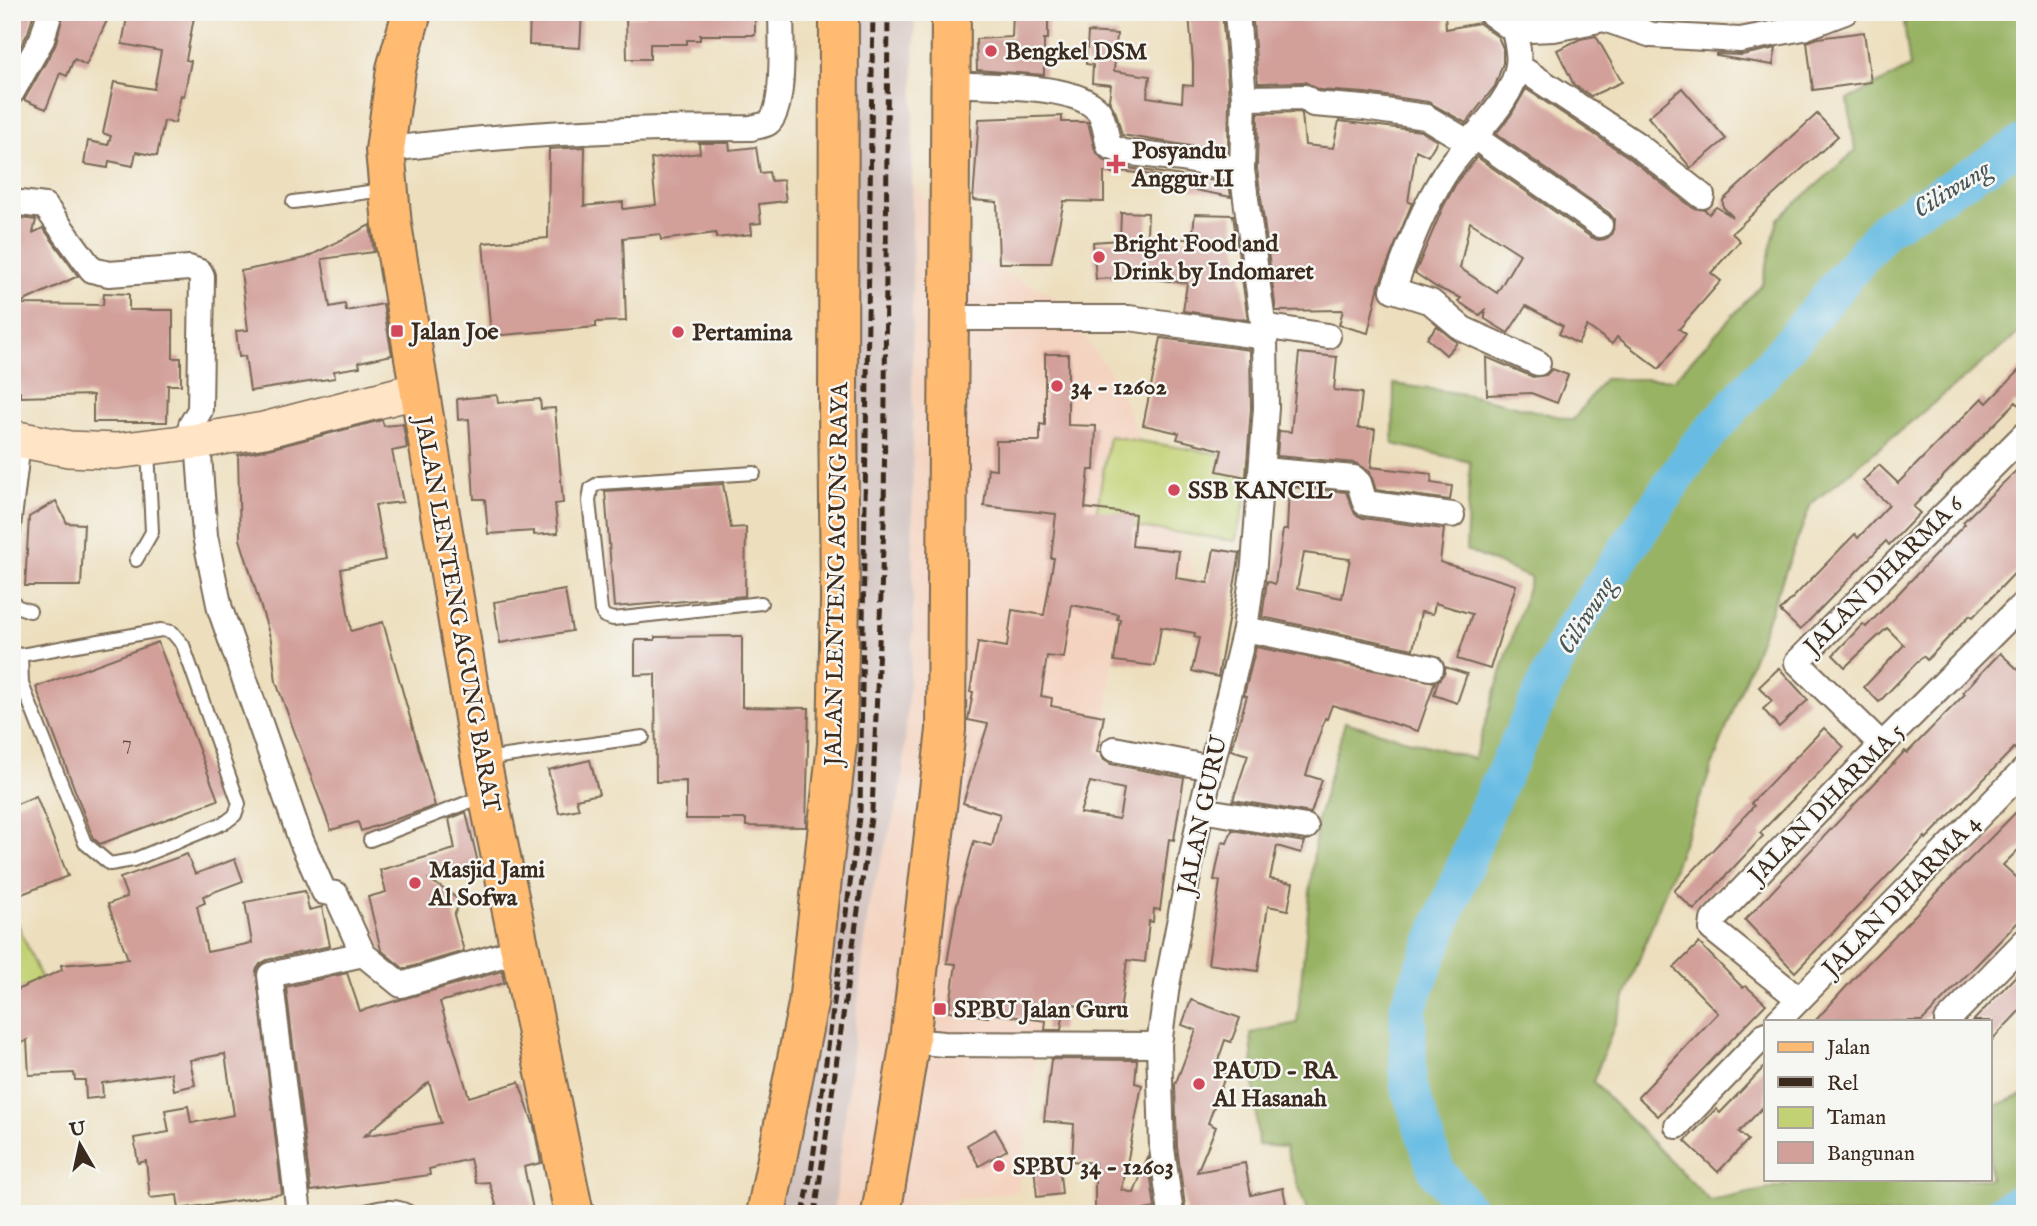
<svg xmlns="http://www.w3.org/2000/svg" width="2037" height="1226" viewBox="0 0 2037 1226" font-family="'IM FELL English',serif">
<rect width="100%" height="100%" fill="#f6f6f2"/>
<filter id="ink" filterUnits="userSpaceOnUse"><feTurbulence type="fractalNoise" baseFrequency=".0143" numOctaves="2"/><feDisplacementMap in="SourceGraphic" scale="14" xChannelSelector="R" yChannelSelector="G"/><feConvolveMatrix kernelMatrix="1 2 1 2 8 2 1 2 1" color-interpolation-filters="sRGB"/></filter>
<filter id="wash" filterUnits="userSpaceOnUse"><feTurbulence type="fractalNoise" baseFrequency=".00686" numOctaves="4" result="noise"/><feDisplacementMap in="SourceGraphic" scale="28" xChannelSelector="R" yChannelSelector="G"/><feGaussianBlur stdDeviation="1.57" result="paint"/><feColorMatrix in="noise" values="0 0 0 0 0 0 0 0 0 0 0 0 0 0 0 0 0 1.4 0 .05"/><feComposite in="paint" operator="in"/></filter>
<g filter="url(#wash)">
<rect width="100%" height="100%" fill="#eddfbe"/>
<!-- built -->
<g fill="#f4d3c0">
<polygon points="1743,12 1825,12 1748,33"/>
<polygon points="912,182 975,260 1053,295 1115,378 1194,575 1121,567 1104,751 1053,925 1018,1191 849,1214 834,1214 869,903 902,787 913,629"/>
</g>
<!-- industrial -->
<polygon fill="#d0c0bc" points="843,12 915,12 912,182 913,629 902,787 869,903 834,1214 764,1214 834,818"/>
<!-- green -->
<g fill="#c2d173" stroke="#7e7e48" stroke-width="2">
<polygon points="1109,436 1256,460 1235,541 1095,521"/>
<polygon points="12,911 43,982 12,995"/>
</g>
<!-- forest -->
<polygon fill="#99b365" stroke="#6a6e42" stroke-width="2" points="1918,12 2025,12 2025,328 1811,504 1593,1082 1710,1201 1817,1179 1990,1179 1990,1108 2025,1094 2025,1214 1308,1214 1285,1147 1258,1145 1251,1033 1297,1023 1317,821 1345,722 1474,759 1531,578 1466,550 1470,462 1393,444 1394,384 1464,394 1573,420 1604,379 1674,379 1762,284 1778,219 1855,151 1848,100 1910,67 1904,23"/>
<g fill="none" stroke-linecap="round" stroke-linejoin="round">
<!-- river -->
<g stroke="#67bce3" stroke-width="37">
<polyline points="1471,1214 1436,1170 1408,1083 1408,1007 1487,810 1570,632 1697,447 1785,349 1886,228 2025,142"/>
<polyline points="2000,1214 2025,1199"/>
</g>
</g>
<g id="blocks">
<!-- building -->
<g fill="#d29f99" fill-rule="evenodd">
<polygon points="12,12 34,12 28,33 12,61"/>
<polygon points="64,12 111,12 86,65 74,59 67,76 60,73 46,109 24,100 55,46"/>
<polygon points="128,12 157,12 173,15 173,12 195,12 186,60 191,61 184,96 181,95 175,123 164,121 157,156 136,152 133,166 109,161 108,168 84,164 88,141 108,145 111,136 103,133 114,82 154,89 161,51 122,44"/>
<polygon points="530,12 582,12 580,48 529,45"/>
<polygon points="646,12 755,12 755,35 700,35 700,40 687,40 687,44 650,44 650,59 627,59 626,16 646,16"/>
<polygon points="1013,12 1048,12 1048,39 1044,39 1044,75 977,70 976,39 1012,37"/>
<polygon points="1205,12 1222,12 1229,98 1228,152 1122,135 1116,113 1109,100 1111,85 1092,83 1093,65 1086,64 1088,32 1117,34 1114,71 1150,76 1147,97 1182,102 1183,85 1193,86 1193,63 1189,14"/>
<polygon points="1252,12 1296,12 1297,19 1354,12 1445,12 1446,29 1479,23 1498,37 1503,48 1503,63 1495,86 1466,123 1428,102 1365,93 1319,90 1305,82 1258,83"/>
<polygon points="1864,32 1871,82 1813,90 1807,42 1818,38"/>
<polygon points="1596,36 1622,82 1591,96 1574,85 1557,50 1580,39"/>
<polygon points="1776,48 1773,65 1716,56 1716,54 1742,55"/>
<polygon points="1682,88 1726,139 1691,168 1648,117"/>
<path d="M1526,89L1627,156L1693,208L1705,210L1709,214L1716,207L1733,217L1723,207V200L1817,114L1838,136L1732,233L1740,241L1711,273L1721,281L1679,329L1686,334L1659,369L1617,337L1612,344L1587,326L1578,344L1559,334L1563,326L1526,306L1508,333L1485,319V310L1480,316L1458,301L1461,298L1436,287L1415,273L1443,207L1458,180L1477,157L1591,237L1598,240L1606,239L1613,233L1614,219L1609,213L1496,134L1511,115ZM1470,222L1520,254L1497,293L1460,268Z"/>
<polygon points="1300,112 1302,114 1305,145 1333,148 1339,121 1421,131 1437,141 1428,156 1416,150 1408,202 1412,203 1379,285 1368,333 1339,325 1343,310 1276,311 1257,169 1258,113"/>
<polygon points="1062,116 1062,122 1088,122 1095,150 1103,160 1121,167 1229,183 1231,197 1158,183 1159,176 1121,171 1121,174 1104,172 1104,202 1064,201 1051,263 999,263 997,202 973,200 979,119"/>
<polygon points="699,143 729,143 730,150 756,147 760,173 769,172 771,181 783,180 786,201 759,204 761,223 751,224 752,234 716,238 716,233 661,240 660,234 623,238 626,321 596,322 596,327 491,336 483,243 548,238 549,149 585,147 584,206 623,202 623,209 656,205 651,159 700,153"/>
<polygon points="1121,212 1148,213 1147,235 1192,240 1195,214 1233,215 1248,320 1183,311 1187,283 1120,275 1120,278 1096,279 1093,242 1120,240"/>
<polygon points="13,217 36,220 33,233 43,228 78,276 18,304 103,305 104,293 129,294 129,310 173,310 173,358 181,358 181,385 168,385 167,422 93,422 93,395 20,397 20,391 12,390"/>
<polygon points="370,225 374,252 322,259 330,307 345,304 346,311 383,304 392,355 359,362 360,367 334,371 335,378 250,391 245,356 239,357 236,331 248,330 241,271 306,258"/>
<polygon points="1437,326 1457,343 1446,355 1427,338"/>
<polygon points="1161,338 1250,350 1251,408 1246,477 1217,471 1222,450 1177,439 1179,433 1143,425"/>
<polygon points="1299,353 1337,357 1334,390 1362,393 1358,428 1375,429 1371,467 1432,474 1431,483 1452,486 1450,500 1376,490 1370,472 1355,463 1277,456 1279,431 1291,432"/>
<path d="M1045,354H1068V425L1096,426L1094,470H1089L1085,508L1135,514L1132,546L1179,551L1176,578L1208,583L1214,549L1240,553L1218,677L1192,671L1199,638L1194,637L1195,633L1161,627L1155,666L1114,661L1120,619H1117L1118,614L1072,605L1064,658L1047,656L1041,696L1052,698L1051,706L1104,716L1097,752H1100L1104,760L1111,764L1184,778L1174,840L1169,839L1160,910L1154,909L1153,922L1149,921L1145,962L1127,960L1120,1012L1065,1004L1061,1030H1045L1046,1021L989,1013L988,1017L949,1011L956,964L947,963L957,904L974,841L992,846L1000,814L963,803L988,724L968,720L973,692H970L978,642L1007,647L1012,610L1044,615L1054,558H1051L1056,514L984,506L988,468L996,469V441H1040V424L1045,425ZM1090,782L1124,789L1119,819L1080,813Z"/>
<polygon points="1486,357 1533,377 1546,375 1552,369 1568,375 1557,403 1531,393 1487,395"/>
<polygon points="2025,364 2025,411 2016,402 1913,507 1920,513 1889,545 1886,541 1800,630 1780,611 1855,534 1858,538 1889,505 1863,481 1879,465 1898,483 1982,398 1987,403"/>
<polygon points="497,395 498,403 540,399 541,409 555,408 563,503 555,504 558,533 534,535 534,531 488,534 485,499 474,499 469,419 458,420 457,399"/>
<polygon points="382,420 384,426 403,424 407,448 392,451 403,502 375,505 385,560 341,569 351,631 383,622 435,806 361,831 358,822 331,830 276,682 271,640 240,539 238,455 269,449"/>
<polygon points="2025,462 2025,562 1973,617 1970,615 1927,660 1923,656 1879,702 1864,687 1904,645 1887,628 1845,667 1833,655 1863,624 1866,627 1965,524 1963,522"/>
<polygon points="723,484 731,528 746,527 745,596 614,607 605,491"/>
<path d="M1289,487L1346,492L1355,514L1363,518L1444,529L1440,562L1516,585L1490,669L1457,659L1472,614L1435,603L1433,614L1421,612L1413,649L1262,617L1267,581L1275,584L1283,530H1287ZM1304,553L1350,559L1342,598L1297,589Z"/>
<polygon points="56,501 67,523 84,524 81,586 25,586 29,517"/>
<polygon points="565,590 572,631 500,643 494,602"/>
<polygon points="742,636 742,707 809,708 806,827 746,826 746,819 686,819 686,781 656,782 655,674 635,675 635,640 655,640 655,637"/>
<polygon points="158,642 218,800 100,844 93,838 36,687"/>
<polygon points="1256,647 1435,682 1418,731 1332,705 1327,719 1325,718 1306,775 1322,780 1311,813 1233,800 1248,755 1231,750 1247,696 1244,695"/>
<polygon points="2000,653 2025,676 2025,740 2016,750 2014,748 1926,839 1925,837 1795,972 1745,920 1905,751 1907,753 1965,694 1963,692"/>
<polygon points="1445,667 1467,674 1457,703 1434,695 1438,681 1445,672"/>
<polygon points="1779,668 1808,700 1779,727 1763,709 1772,701 1759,687"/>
<polygon points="1824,728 1844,747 1760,833 1763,836 1694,910 1674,891 1754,806 1751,803"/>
<polygon points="590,760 599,794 576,799 579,809 559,813 548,770"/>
<polygon points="36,796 68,876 12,898 12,806"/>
<polygon points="2025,803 2025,843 2003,865 2025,885 2025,915 1922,1021 1815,1021 1867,964"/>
<polygon points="466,812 479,867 429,879 461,901 454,915 464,951 404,969 381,950 368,897 386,892 380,870 455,849 449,819"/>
<polygon points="1232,830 1305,842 1301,853 1277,846 1270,879 1293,883 1288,910 1268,906 1258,971 1208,964 1220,881 1214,880 1222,842 1227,843"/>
<polygon points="187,854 195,874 235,859 243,881 203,896 205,903 197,906 207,952 252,943 245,902 305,891 309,910 322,907 330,946 267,960 260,964 256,970 282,1194 179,1209 177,1195 150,1198 146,1161 138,1163 134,1138 169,1132 165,1110 188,1106 191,1123 234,1115 225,1054 190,1060 195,1085 174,1090 171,1073 102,1083 103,1097 86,1099 85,1080 75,1080 74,1073 29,1075 27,1040 12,1049 12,992 62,970 61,965 128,959 108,904 127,897 120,878"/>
<polygon points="1699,943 1743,988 1746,986 1766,1004 1658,1116 1638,1097 1718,1013 1674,968"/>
<polygon points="2025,966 2025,1005 1990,1042 1990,1021 1973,1021"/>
<path d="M502,971L504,983L440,1002L469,1097L519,1082L534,1126L541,1163L524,1167L534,1214H499L489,1182L476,1183L470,1159L429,1169L430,1175L311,1191L286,987L347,973L360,1011ZM429,1082L441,1123L364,1136Z"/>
<polygon points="1191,1000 1240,1018 1231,1042 1225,1040 1215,1070 1226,1074 1208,1123 1216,1127 1197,1172 1245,1163 1251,1195 1283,1188 1288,1214 1186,1214 1177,1147 1175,1085 1196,1030 1182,1025"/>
<polygon points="1051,1059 1137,1060 1135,1083 1142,1085 1122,1190 1134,1193 1148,1156 1155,1208 1123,1214 1095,1214 1095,1163 1072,1161 1074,1124 1044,1121"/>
<polygon points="1766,1065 1766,1104 1739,1132 1748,1140 1718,1172 1685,1141 1716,1109 1720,1113"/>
<polygon points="995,1129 1007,1150 979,1166 967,1145"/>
<polygon points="1059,1164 1062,1194 1037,1197 1034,1166"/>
</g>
</g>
</g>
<g filter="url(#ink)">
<use href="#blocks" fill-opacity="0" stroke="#796956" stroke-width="2"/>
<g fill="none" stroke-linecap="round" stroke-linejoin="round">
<!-- lane casing -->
<g stroke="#796956" stroke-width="16">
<g id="lane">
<polyline points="293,202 384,190"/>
<polyline points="754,473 599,483 591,488 589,501 601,610 604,616 613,619 761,603"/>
<polyline points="12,544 24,443"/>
<polyline points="136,560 152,532 148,449"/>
<polyline points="12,599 16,606 30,611"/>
<polyline points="12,653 21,655 161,630 172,632 183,645 239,804 235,815 226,822 133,860 110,864 85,843 22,684 21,655"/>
<polyline points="485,759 643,737"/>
<polyline points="370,840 484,796"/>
<path d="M355,1214C373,1209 396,1201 412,1214"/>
</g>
</g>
<!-- street casing -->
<g stroke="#796956" stroke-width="28">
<g id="street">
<polyline points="1489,12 1511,28 1530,30 1554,29 1604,19 1652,35 1740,40 1803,28 1845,12"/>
<path d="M1512,12C1511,31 1521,46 1518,65C1513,103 1467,140 1446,172C1422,209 1408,249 1393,290L1431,302L1463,329L1538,363"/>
<polyline points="1518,66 1636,144 1702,196"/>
<path d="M951,84C989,87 1073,83 1098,110C1104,117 1106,136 1109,146L1123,152L1182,159L1242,170"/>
<polyline points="12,92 42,39 50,12"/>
<polyline points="1244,98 1305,97 1313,104 1364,108 1426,117 1468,142"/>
<polyline points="1473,136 1600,225"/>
<path d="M385,150C507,133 629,128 751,128C756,126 764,126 768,123C786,110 781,34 781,12"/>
<polyline points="12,202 45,206 92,270 109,274 189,268 200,272 202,276 200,410 191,425 191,442"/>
<polyline points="949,318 1129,318 1265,337"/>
<polyline points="1263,326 1328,336"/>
<polyline points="198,441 205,536 220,609 301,840 324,892 336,894 363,954 401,985 519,950"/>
<polyline points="1263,470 1354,478 1359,483 1365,503 1452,515"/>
<polyline points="1245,629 1431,668"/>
<polyline points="1882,745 1797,662 2025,434"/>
<polyline points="1114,749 1211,768"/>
<polyline points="1201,810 1306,827"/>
<polyline points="1799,999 1712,929 1713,920 1882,745 2025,602"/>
<polyline points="1778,1021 2025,769"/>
<polyline points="1947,1021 2025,941"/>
<polyline points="910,1041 944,1044 1159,1045"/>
<polyline points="1677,1126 1766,1034"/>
<polyline points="299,1214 270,975 363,954"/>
<polyline points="1171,1214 1162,1148 1159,1045 1167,985 1201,810 1245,629 1254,564 1266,408 1265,337 1242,170 1244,98 1237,12"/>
</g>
</g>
<!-- secondary casing -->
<g stroke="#796956" stroke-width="38">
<polyline id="secondary" points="12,438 69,449 116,451 198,441 264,430 419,390"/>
</g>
<!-- primary casing -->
<g stroke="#796956" stroke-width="42">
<g id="primary">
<polyline points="412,12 396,69 385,150 392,225 481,760 574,1214"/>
<polyline points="766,1214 808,1004 837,744 840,598 838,406 839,12"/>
<polyline points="881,1214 910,1041 946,730 951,12"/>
</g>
</g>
<!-- lane -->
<use href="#lane" stroke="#fff" stroke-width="12"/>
<!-- street -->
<use href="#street" stroke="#fff" stroke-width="24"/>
<!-- secondary -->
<use href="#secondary" stroke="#ffe4c6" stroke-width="35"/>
<!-- primary -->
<use href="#primary" stroke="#ffbb71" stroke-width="38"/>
<!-- rail -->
<g stroke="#3b2a1e" stroke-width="5" stroke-dasharray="10 5" stroke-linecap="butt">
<polyline points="803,1214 811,1173 860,810 873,12"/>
<polyline points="815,1214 872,811 884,523 888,12"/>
</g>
</g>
</g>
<!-- markers -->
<g fill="#d1495b" stroke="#f6f6f2" stroke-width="2.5">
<circle cx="991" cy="51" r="7"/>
<path d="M1112.5 153.5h7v7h7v7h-7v7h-7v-7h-7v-7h7z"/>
<circle cx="1099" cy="257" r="7"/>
<rect x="390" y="324" width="14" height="14" rx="3.5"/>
<circle cx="678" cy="332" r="7"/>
<circle cx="1057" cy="386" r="7"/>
<circle cx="1174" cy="490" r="7"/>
<circle cx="415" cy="883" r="7"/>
<rect x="933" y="1002" width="14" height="14" rx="3.5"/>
<circle cx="1199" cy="1084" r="7"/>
<circle cx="999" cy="1166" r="7"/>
</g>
<g text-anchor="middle" stroke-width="5" stroke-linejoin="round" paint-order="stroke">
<!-- number labels -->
<g font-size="21" fill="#61473d">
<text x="127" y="749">7</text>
</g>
<!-- poi labels -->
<g font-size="24" font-weight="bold" fill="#3b2a1e" stroke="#f6f6f2" text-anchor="start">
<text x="1005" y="59">Bengkel DSM</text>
<text x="1132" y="158">Posyandu<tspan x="1132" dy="28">Anggur II</tspan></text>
<text x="1113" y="251">Bright Food and<tspan x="1113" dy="28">Drink by Indomaret</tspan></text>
<text x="411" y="339">Jalan Joe</text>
<text x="692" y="340">Pertamina</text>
<text x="1071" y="394">34 - 12602</text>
<text x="1188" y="498">SSB KANCIL</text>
<text x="429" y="877">Masjid Jami<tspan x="429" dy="28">Al Sofwa</tspan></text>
<text x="954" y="1017">SPBU Jalan Guru</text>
<text x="1213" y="1078">PAUD - RA<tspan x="1213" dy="28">Al Hasanah</tspan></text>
<text x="1013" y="1174">SPBU 34 - 12603</text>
</g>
<!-- street labels -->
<g font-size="24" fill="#3b2a1e" stroke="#f6f6f2">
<text transform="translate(836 574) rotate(-89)" y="8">JALAN LENTENG AGUNG RAYA</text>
<text transform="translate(1883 575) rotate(-45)" y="8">JALAN DHARMA 6</text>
<text transform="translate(458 614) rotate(80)" y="8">JALAN LENTENG AGUNG BARAT</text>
<text transform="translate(1826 803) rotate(-46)" y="8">JALAN DHARMA 5</text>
<text transform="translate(1202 815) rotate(-78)" y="8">JALAN GURU</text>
<text transform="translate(1901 895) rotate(-46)" y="8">JALAN DHARMA 4</text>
</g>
<!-- water labels -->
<g font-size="26" font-style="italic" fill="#485659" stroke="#f6f6f2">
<text transform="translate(1951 188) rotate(-32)" y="9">Ciliwung</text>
<text transform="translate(1585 615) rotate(-58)" y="9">Ciliwung</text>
</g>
</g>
<!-- margin -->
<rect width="2037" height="1226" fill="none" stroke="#f6f6f2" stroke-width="42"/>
<!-- legend -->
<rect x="1764" y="1020" width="228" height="161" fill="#f6f6f2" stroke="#aba49d" stroke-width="2"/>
<rect x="1778" y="1042" width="35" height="10" fill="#ffbb71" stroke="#aba49d" stroke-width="2"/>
<text x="1827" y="1054" font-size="21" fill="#3b2a1e">Jalan</text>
<rect x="1778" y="1077" width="35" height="10" fill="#3b2a1e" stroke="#aba49d" stroke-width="2"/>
<text x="1827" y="1090" font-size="21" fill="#3b2a1e">Rel</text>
<rect x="1778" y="1107" width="35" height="21" fill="#c2d173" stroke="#aba49d" stroke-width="2"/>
<text x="1827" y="1124" font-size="21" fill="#3b2a1e">Taman</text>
<rect x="1778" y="1142" width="35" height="21" fill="#d29f99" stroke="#aba49d" stroke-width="2"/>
<text x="1827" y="1160" font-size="21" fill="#3b2a1e">Bangunan</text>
<!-- north arrow -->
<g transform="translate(80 1145) rotate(351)" stroke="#f6f6f2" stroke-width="5" paint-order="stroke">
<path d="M0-5L12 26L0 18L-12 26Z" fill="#3b2a1e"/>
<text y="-10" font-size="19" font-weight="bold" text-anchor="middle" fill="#3b2a1e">U</text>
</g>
</svg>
